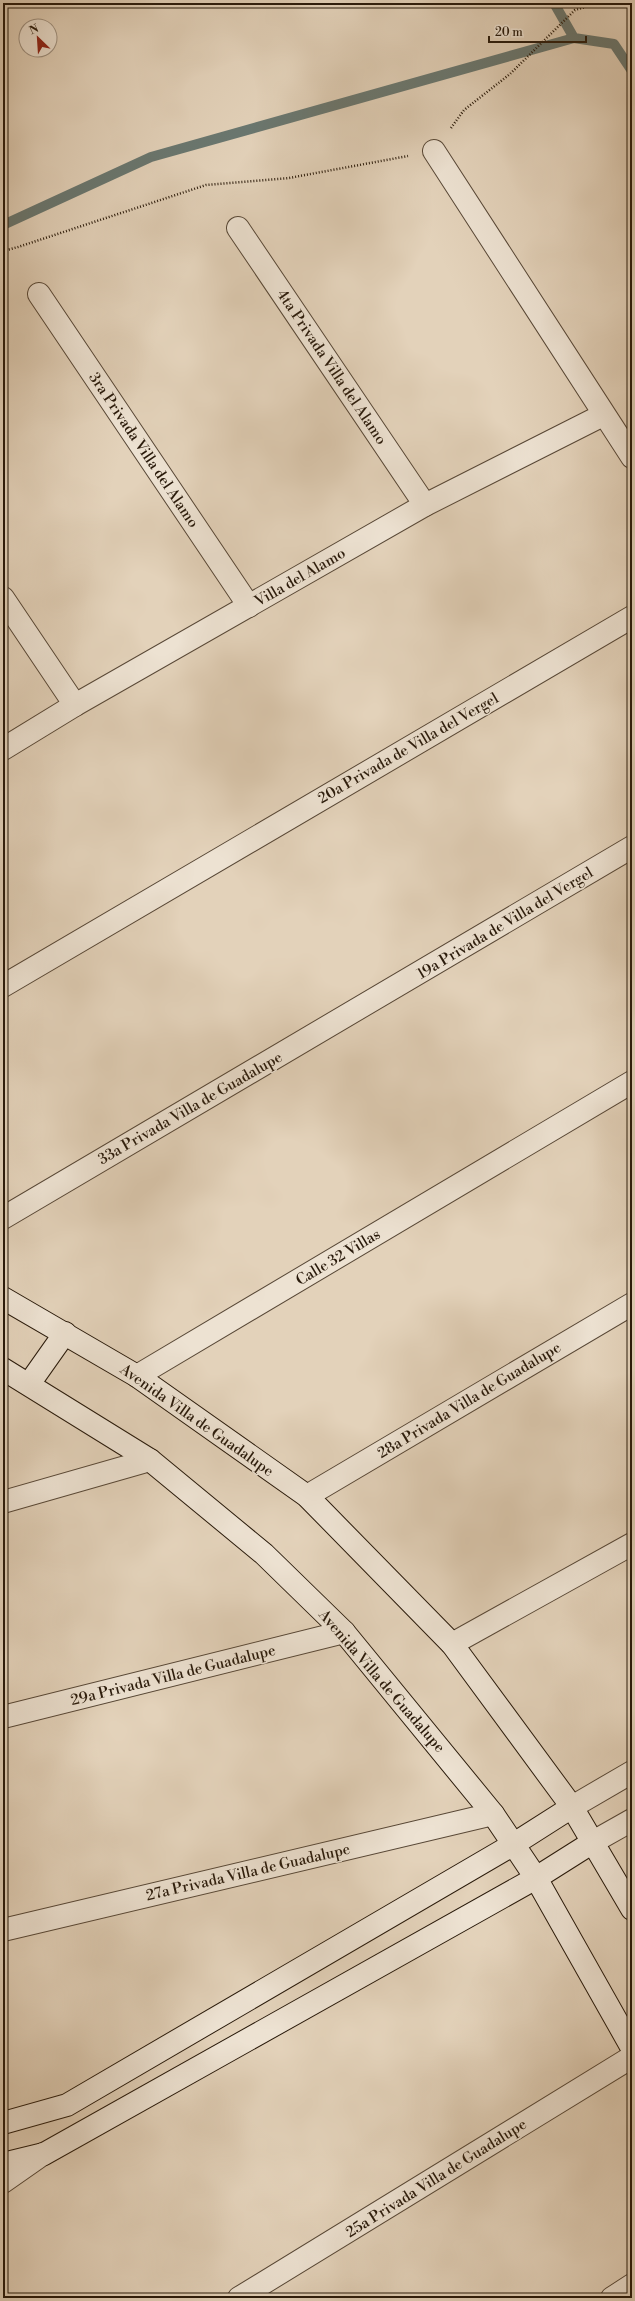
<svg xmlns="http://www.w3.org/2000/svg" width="635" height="2301" viewBox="0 0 635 2301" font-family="'Libre Bodoni',serif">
<rect width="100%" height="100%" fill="#e3d2ba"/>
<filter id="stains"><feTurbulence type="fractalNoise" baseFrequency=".005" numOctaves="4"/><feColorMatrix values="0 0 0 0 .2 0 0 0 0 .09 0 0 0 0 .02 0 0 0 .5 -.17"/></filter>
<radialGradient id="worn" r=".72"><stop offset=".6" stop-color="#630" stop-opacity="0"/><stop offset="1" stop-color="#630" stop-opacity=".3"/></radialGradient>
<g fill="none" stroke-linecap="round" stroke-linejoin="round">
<!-- stream -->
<g stroke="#6a7871" stroke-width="10">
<polyline points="554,3 574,38 614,44 632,71"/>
<polyline points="3,225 151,157 574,38"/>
</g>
<!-- street casing -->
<g stroke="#584837" stroke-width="24">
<g id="street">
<polyline points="434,151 632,457"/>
<polyline points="238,228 425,505"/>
<polyline points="39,294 249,606"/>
<polyline points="3,598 75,705"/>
<polyline points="3,749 75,705 425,505 603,415"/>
<polyline points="3,986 632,617"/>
<polyline points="3,1218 632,847"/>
<polyline points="137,1376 632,1082"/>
<polyline points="307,1496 632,1304"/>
<polyline points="3,1502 150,1460"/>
<polyline points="452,1644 632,1544"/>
<polyline points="3,1717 344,1632"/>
<polyline points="572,1807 632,1772"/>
<polyline points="593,1842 632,1820"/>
<polyline points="3,1930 493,1814"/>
<polyline points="3,2182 43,2154"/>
<polyline points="239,2298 632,2057"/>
<polyline points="612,2298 632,2285"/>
</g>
</g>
<!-- secondary casing -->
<g stroke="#291a0b" stroke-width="24">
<g id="secondary">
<polyline points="3,1298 137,1376 307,1496 452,1644 572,1807 632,1909"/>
<polyline points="3,1369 150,1460 264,1554 344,1632 493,1814 536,1878 632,2048"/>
<polyline points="29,1384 65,1333"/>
<polyline points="3,2123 67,2105 514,1844 572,1807"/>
<polyline points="3,2164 44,2154 536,1878 593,1842"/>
</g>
</g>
<!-- path -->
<g stroke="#291a0b" stroke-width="2.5" stroke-dasharray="1 2" stroke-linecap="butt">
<polyline points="451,128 464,110 510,74 575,10 599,3"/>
<polyline points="3,251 18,247 206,185 289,178 408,156"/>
</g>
<!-- street -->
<use href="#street" stroke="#ede2d2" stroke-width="22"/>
<!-- secondary -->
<use href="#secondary" stroke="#ede2d2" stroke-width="22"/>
</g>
<g text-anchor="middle" stroke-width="3" stroke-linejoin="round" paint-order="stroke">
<!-- street labels -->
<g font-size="15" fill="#291a0b" stroke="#ede2d2">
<text transform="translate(332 367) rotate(56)" y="5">4ta Privada Villa del Alamo</text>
<text transform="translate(144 450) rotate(56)" y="5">3ra Privada Villa del Alamo</text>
<text transform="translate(300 577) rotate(-30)" y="5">Villa del Alamo</text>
<text transform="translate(408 748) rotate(-30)" y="5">20a Privada de Villa del Vergel</text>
<text transform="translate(505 923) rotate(-31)" y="5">19a Privada de Villa del Vergel</text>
<text transform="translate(190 1108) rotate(-30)" y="5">33a Privada Villa de Guadalupe</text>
<text transform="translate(338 1257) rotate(-31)" y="5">Calle 32 Villas</text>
<text transform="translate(469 1400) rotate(-31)" y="5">28a Privada Villa de Guadalupe</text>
<text transform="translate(197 1420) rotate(35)" y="5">Avenida Villa de Guadalupe</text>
<text transform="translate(173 1675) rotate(-14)" y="5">29a Privada Villa de Guadalupe</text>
<text transform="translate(382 1681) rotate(49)" y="5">Avenida Villa de Guadalupe</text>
<text transform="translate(248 1872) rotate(-13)" y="5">27a Privada Villa de Guadalupe</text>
<text transform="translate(436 2178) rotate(-32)" y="5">25a Privada Villa de Guadalupe</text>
</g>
</g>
<!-- margin -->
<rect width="635" height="2301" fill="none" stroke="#e3d2ba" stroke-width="16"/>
<rect x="4" y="4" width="627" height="2293" fill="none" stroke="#291a0b" stroke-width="2"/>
<rect x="8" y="8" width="619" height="2285" fill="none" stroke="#291a0b"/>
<!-- north arrow -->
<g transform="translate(38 38) rotate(335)"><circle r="19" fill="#ede2d2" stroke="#9f9282"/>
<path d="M0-3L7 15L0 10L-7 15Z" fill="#8f2418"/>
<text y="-6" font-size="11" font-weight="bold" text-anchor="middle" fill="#291a0b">N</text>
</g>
<!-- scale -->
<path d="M489 36v6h97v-6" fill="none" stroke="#291a0b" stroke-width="2"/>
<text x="495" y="36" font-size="12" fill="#291a0b" stroke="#ede2d2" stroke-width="3" paint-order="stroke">20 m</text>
<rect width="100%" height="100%" filter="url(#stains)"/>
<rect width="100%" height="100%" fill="url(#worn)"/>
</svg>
